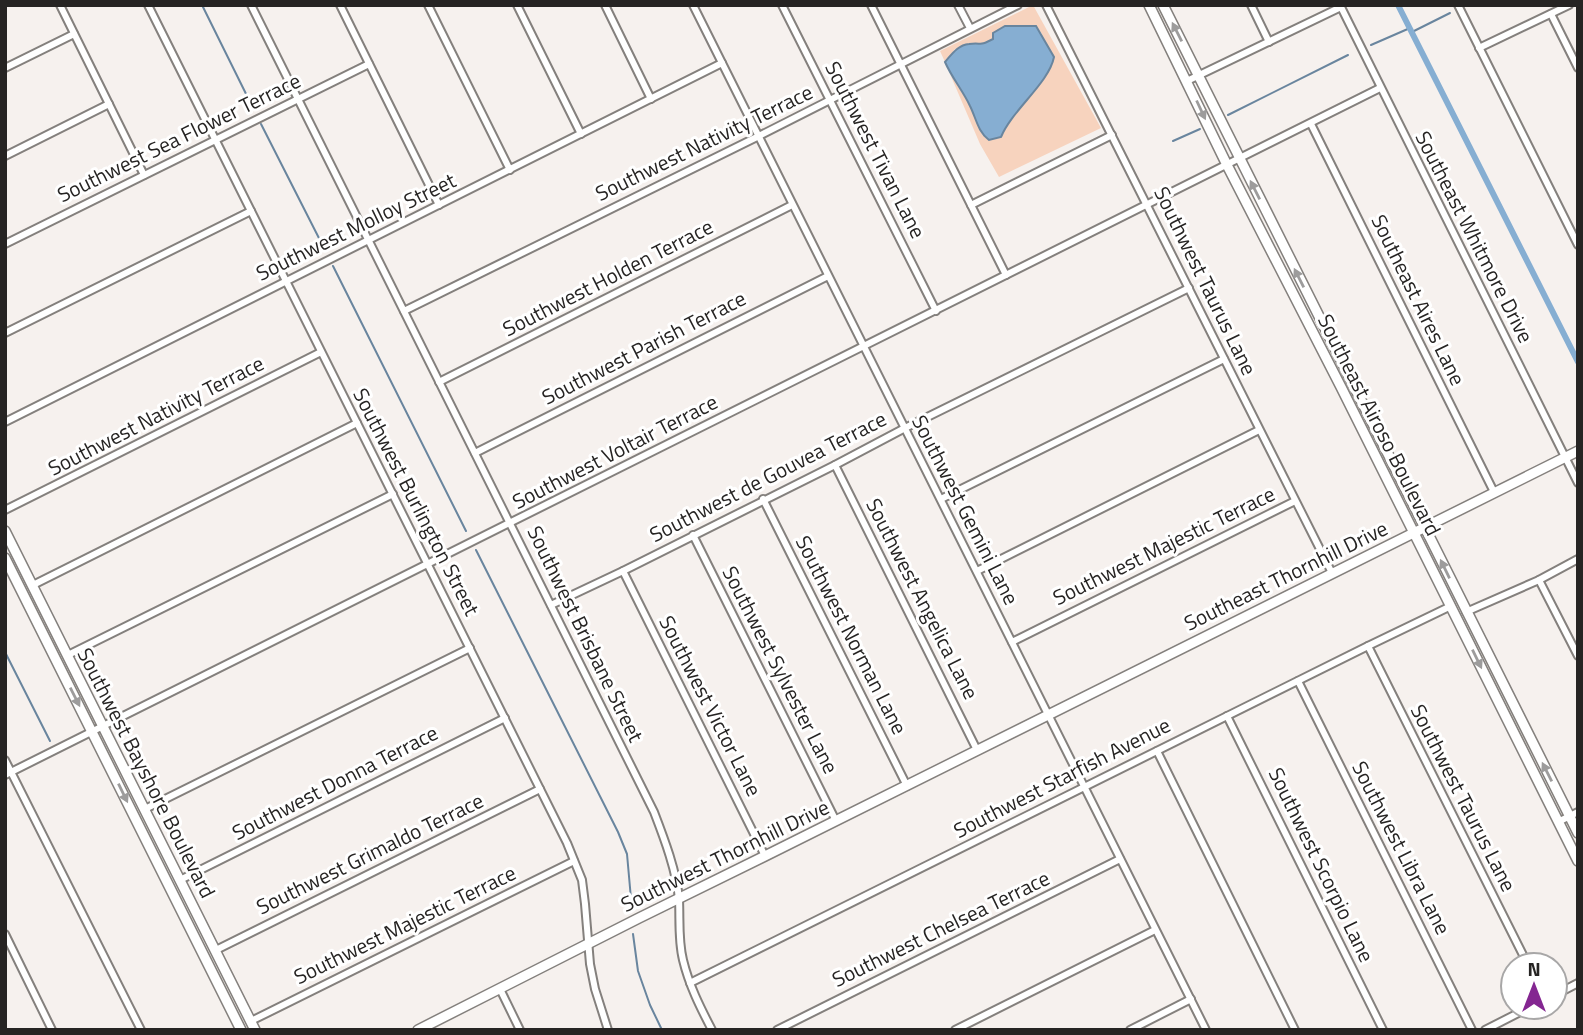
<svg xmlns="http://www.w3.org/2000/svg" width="1583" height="1035" viewBox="0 0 1583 1035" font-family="'Titillium Web',sans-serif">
<rect width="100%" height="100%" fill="#f6f1ee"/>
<!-- green -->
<polygon fill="#f7d3be" points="1033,5 1101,128 999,177 980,144 950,74 970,105 983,136 1001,137 1013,117 1043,78 1042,34 1036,26 1005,26 993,39 982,45 969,44 955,49 945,62 940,51"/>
<!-- water -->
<path fill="#86aed2" stroke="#69859e" stroke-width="2" d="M1005,26H1036L1054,57C1049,83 1012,110 1001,137L989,140C978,132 976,118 970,106C963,91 952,78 945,62C952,54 958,45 969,44C983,42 978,47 993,39V33Z"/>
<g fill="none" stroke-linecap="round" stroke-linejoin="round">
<!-- stream -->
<g stroke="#69859e" stroke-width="2">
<polyline points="202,5 254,110"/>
<polyline points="1412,32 1450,13"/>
<polyline points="1371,45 1410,28"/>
<polyline points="1228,115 1348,55"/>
<polyline points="261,124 325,250"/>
<polyline points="1173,141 1200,129"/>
<polyline points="333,266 466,531"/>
<polyline points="476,550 618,832 627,854 632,910"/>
<polyline points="5,652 50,741"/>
<polyline points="633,934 638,971 650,1005 662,1030"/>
</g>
<!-- canal -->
<polyline stroke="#86aed2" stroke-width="6" points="1398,5 1578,362"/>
<!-- street casing -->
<g stroke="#84807d" stroke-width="10">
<g id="street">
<polyline points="60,5 144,175"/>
<polyline points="148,5 567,843 582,880 585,904 590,964 595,989 608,1030"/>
<path d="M251,5L654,812C664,838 677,872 679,900C680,920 678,940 683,960C689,985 700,1007 712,1030"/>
<polyline points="340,5 439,205"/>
<polyline points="428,5 510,170"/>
<polyline points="517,5 581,134"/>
<polyline points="605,5 651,99"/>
<polyline points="693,5 1206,1030"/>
<polyline points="782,5 936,311"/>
<polyline points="871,5 1006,275"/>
<polyline points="958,5 970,28"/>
<polyline points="1046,5 1332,573"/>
<polyline points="1251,5 1269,42"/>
<polyline points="1340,5 1578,483"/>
<polyline points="1458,5 1578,245"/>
<polyline points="1551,14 1578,68"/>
<polyline points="1479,48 1569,5"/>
<polyline points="5,68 74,34"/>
<polyline points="1187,81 1341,7"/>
<polyline points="1311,124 1494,492"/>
<polyline points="5,156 109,104"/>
<polyline points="971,205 1112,135"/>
<polyline points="5,244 369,64"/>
<polyline points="404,311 759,136 1018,5"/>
<polyline points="5,333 251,211"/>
<polyline points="439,382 792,205"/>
<polyline points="5,422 722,63"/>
<polyline points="475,453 828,276"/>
<polyline points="835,465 977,750"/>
<polyline points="763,499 907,786"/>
<polyline points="941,499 1224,359"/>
<polyline points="5,510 321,352"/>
<polyline points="693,535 836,821"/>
<polyline points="623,571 765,856"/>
<polyline points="977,571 1259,430"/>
<polyline points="1539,580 1578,656"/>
<polyline points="33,585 357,423"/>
<polyline points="551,605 623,571 835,465 905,428 1189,288"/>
<polyline points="1466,612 1539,580 1578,559"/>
<polyline points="1012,642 1295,501"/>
<polyline points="1368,646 1528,965"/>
<polyline points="68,655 393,494"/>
<polyline points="1298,681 1472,1030"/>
<polyline points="1227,716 1383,1030"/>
<polyline points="1157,751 1295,1030"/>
<polyline points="5,760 141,1030"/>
<polyline points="5,775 1380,88"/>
<polyline points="145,809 470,648"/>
<polyline points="1558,822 1578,812"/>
<polyline points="180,880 505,718"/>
<polyline points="5,934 52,1030"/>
<polyline points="216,950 540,789"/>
<polyline points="690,983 1368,646 1451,606"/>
<polyline points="500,989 520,1030"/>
<polyline points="1555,995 1578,983"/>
<polyline points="251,1021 574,861"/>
<polyline points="777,1030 1120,859"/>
<polyline points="955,1030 1155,930"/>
<polyline points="1130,1030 1191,999"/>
<polyline points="1485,1030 1530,1007"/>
</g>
</g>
<!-- secondary casing -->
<g stroke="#84807d" stroke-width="12">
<g id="secondary">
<polyline points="1149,5 1227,165 1341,387 1578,861"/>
<polyline points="1163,5 1578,833"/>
<polyline points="5,531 255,1030"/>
<polyline points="5,558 241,1030"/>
<polyline points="418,1030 639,918 765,856 1578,451"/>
</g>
</g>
<!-- street -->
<use href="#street" stroke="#fff" stroke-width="6"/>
<!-- secondary -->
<use href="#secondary" stroke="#fff" stroke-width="9"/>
</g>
<!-- one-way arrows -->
<defs><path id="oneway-solid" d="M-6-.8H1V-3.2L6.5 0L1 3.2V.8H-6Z" transform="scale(1.75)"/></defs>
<g fill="#9d9c9c">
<use href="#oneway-solid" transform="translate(1177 32) rotate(-117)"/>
<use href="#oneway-solid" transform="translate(1201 110) rotate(65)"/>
<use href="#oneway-solid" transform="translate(1255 190) rotate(-117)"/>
<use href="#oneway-solid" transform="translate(1299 278) rotate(-117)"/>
<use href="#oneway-solid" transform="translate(1445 569) rotate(-116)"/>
<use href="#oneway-solid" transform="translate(1477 659) rotate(64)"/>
<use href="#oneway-solid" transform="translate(75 697) rotate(63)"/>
<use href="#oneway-solid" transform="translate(1547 772) rotate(-117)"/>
<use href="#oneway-solid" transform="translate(123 793) rotate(64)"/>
</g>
<g text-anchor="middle" stroke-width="6" stroke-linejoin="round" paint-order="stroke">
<!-- street labels -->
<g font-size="21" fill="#262423" stroke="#fff">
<text transform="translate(179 138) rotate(-26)" y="7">Southwest Sea Flower Terrace</text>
<text transform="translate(704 143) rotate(-26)" y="7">Southwest Nativity Terrace</text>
<text transform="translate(875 150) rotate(63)" y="7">Southwest Tivan Lane</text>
<text transform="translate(356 227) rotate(-26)" y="7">Southwest Molloy Street</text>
<text transform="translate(1474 237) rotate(63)" y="7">Southeast Whitmore Drive</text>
<text transform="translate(608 278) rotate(-27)" y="7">Southwest Holden Terrace</text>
<text transform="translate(1205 281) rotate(64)" y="7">Southwest Taurus Lane</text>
<text transform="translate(1418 300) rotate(64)" y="7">Southeast Aires Lane</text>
<text transform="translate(644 348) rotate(-27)" y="7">Southwest Parish Terrace</text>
<text transform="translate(156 416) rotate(-27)" y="7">Southwest Nativity Terrace</text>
<text transform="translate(1379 425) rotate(63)" y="7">Southeast Airoso Boulevard</text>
<text transform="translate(615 452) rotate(-27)" y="7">Southwest Voltair Terrace</text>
<text transform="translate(768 477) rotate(-27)" y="7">Southwest de Gouvea Terrace</text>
<text transform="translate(416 502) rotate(63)" y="7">Southwest Burlington Street</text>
<text transform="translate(965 510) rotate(63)" y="7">Southwest Gemini Lane</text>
<text transform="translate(1164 546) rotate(-26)" y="7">Southwest Majestic Terrace</text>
<text transform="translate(1286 576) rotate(-26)" y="7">Southeast Thornhill Drive</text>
<text transform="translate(922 599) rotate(63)" y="7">Southwest Angelica Lane</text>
<text transform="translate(585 634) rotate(64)" y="7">Southwest Brisbane Street</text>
<text transform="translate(851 635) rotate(63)" y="7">Southwest Norman Lane</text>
<text transform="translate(780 670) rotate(63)" y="7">Southwest Sylvester Lane</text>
<text transform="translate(710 706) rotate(63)" y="7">Southwest Victor Lane</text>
<text transform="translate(146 773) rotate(63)" y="7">Southwest Bayshore Boulevard</text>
<text transform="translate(1062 778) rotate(-27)" y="7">Southwest Starfish Avenue</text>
<text transform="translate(335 783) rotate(-27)" y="7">Southwest Donna Terrace</text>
<text transform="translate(1463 798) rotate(63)" y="7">Southwest Taurus Lane</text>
<text transform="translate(1401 848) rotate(63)" y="7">Southwest Libra Lane</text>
<text transform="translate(370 854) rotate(-26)" y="7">Southwest Grimaldo Terrace</text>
<text transform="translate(725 856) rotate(-26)" y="7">Southwest Thornhill Drive</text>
<text transform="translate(1321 865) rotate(64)" y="7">Southwest Scorpio Lane</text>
<text transform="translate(405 925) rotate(-26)" y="7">Southwest Majestic Terrace</text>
<text transform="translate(941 929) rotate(-26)" y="7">Southwest Chelsea Terrace</text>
</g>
</g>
<!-- border -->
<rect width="1583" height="1035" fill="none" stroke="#262423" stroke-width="14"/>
<!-- north arrow -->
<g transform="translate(1534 986)"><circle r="33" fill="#ffffff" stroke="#a8a7a7" stroke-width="2"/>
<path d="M0-5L12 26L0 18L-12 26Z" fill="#842691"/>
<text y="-10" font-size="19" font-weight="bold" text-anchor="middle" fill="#262423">N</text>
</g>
</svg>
